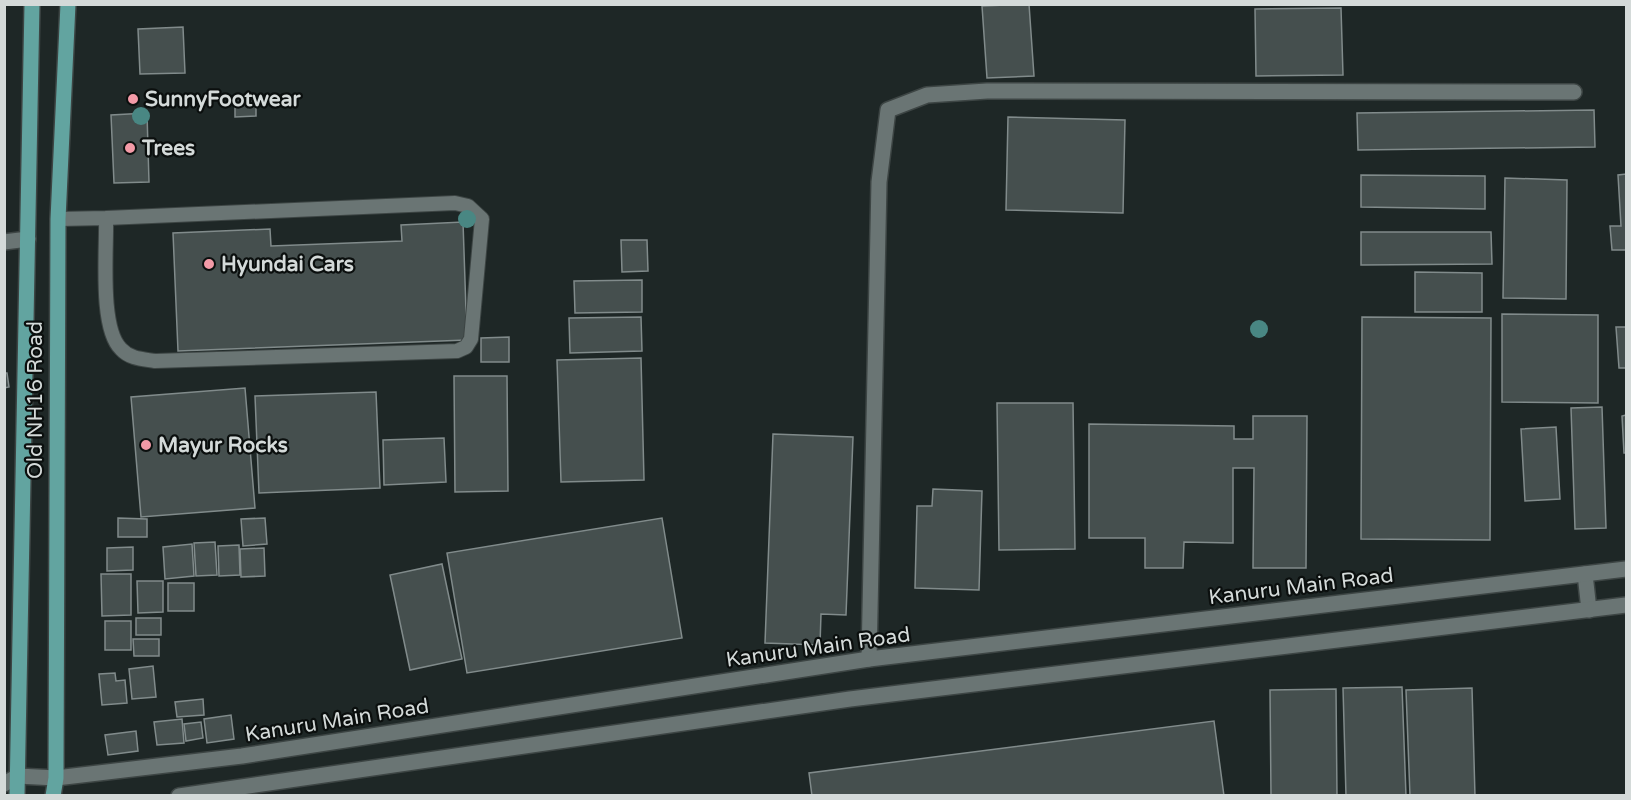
<svg xmlns="http://www.w3.org/2000/svg" width="1631" height="800" viewBox="0 0 1631 800" font-family="'Varela Round',sans-serif">
<rect width="100%" height="100%" fill="#1e2726"/>
<!-- building -->
<g fill="#454f4e" stroke="#818b8b" stroke-width="1.5">
<polygon points="1029,4 1034,76 987,78 982,6"/>
<polygon points="1341,8 1343,75 1256,76 1255,9"/>
<polygon points="183,27 185,73 140,74 138,29"/>
<polygon points="235,97 256,97 256,116 235,117"/>
<polygon points="1594,110 1595,147 1358,150 1357,113"/>
<polygon points="147,113 149,182 114,183 111,115"/>
<polygon points="1008,117 1125,120 1123,213 1006,210"/>
<polygon points="1626,174 1626,250 1612,250 1610,226 1621,226 1618,175"/>
<polygon points="1361,175 1485,176 1485,209 1361,207"/>
<polygon points="1505,178 1567,180 1566,299 1503,298"/>
<polygon points="463,222 467,340 178,351 173,233 270,229 271,246 402,241 401,225"/>
<polygon points="1361,232 1491,232 1492,264 1361,265"/>
<polygon points="621,240 647,240 648,271 622,272"/>
<polygon points="1415,272 1482,273 1482,312 1415,312"/>
<polygon points="642,280 642,312 575,313 574,281"/>
<polygon points="1502,314 1598,315 1598,403 1502,402"/>
<polygon points="641,317 642,351 570,353 569,318"/>
<polygon points="1362,317 1491,318 1490,540 1361,539"/>
<polygon points="1616,327 1626,327 1626,368 1619,368"/>
<polygon points="509,337 509,362 481,362 481,338"/>
<polygon points="641,358 644,480 561,482 557,360"/>
<polygon points="4,373 7,373 9,387 4,388"/>
<polygon points="454,376 507,376 508,491 455,492"/>
<polygon points="245,388 255,508 141,517 131,397"/>
<polygon points="376,392 380,488 259,493 255,396"/>
<polygon points="997,403 1073,403 1075,549 999,550"/>
<polygon points="1602,407 1606,528 1575,529 1571,408"/>
<polygon points="1626,415 1626,453 1624,453 1622,416"/>
<polygon points="1253,416 1307,416 1306,568 1253,568 1254,468 1233,468 1233,543 1184,542 1183,568 1145,568 1145,538 1089,538 1089,424 1234,426 1234,439 1253,439"/>
<polygon points="1556,427 1560,499 1525,501 1521,429"/>
<polygon points="773,434 853,437 846,615 821,614 820,645 765,643"/>
<polygon points="444,438 446,482 384,485 383,440"/>
<polygon points="933,489 982,491 979,590 915,588 917,506 932,506"/>
<polygon points="118,518 147,519 147,537 118,537"/>
<polygon points="265,518 267,544 243,546 241,519"/>
<polygon points="662,518 682,638 467,673 447,553"/>
<polygon points="215,542 217,575 196,576 194,543"/>
<polygon points="192,544 194,576 165,579 163,547"/>
<polygon points="239,545 240,575 219,576 218,546"/>
<polygon points="133,547 133,570 107,571 107,548"/>
<polygon points="264,548 265,576 241,577 240,549"/>
<polygon points="442,564 462,659 410,670 390,575"/>
<polygon points="101,574 131,574 131,615 102,616"/>
<polygon points="137,581 163,581 163,612 138,613"/>
<rect x="168" y="583" width="26" height="28"/>
<rect x="136" y="618" width="25" height="17"/>
<rect x="105" y="621" width="26" height="29"/>
<polygon points="133,639 159,639 159,656 134,656"/>
<polygon points="153,666 156,697 132,699 129,669"/>
<polygon points="115,673 116,681 125,680 127,703 102,705 99,674"/>
<polygon points="1402,687 1406,796 1346,796 1343,688"/>
<polygon points="1472,688 1475,796 1410,796 1406,690"/>
<polygon points="1336,689 1337,796 1271,796 1270,690"/>
<polygon points="203,699 204,715 177,717 175,702"/>
<polygon points="231,715 234,739 207,743 204,719"/>
<polygon points="182,719 184,743 157,745 154,722"/>
<polygon points="1214,721 1224,796 812,796 809,773"/>
<polygon points="201,722 203,738 186,741 184,724"/>
<polygon points="136,731 138,751 108,755 105,735"/>
</g>
<g fill="none" stroke-linecap="round" stroke-linejoin="round">
<!-- lane casing -->
<g stroke="#3d4544" stroke-width="16">
<path id="lane" d="M58,219L106,218C107,249 99,328 121,349C130,359 143,359 155,361L457,351L466,347L471,339L482,219L468,206L455,203L106,218"/>
</g>
<!-- street casing -->
<g stroke="#3d4544" stroke-width="18">
<g id="street">
<polyline points="4,242 28,239"/>
<polyline points="869,659 879,182 888,110 927,95 987,91 1574,92"/>
</g>
</g>
<!-- secondary casing -->
<g stroke="#3d4544" stroke-width="18">
<g id="secondary">
<polyline points="1585,574 1589,610"/>
<polyline points="4,784 18,776 56,778 242,756 869,659 1626,569"/>
<polyline points="179,796 850,699 1626,605"/>
</g>
</g>
<!-- primary casing -->
<g stroke="#3d4544" stroke-width="18">
<g id="primary">
<polyline points="17,796 32,4"/>
<polyline points="53,796 56,778 58,219 68,4"/>
</g>
</g>
<!-- lane -->
<use href="#lane" stroke="#6a7574" stroke-width="14"/>
<!-- street -->
<use href="#street" stroke="#6a7574" stroke-width="15"/>
<!-- secondary -->
<use href="#secondary" stroke="#6a7574" stroke-width="15"/>
<!-- primary -->
<use href="#primary" stroke="#62a4a0" stroke-width="15"/>
</g>
<!-- trees -->
<g fill="#498783">
<circle cx="141" cy="116" r="9"/>
<circle cx="467" cy="219" r="9"/>
<circle cx="1259" cy="329" r="9"/>
</g>
<!-- markers -->
<g fill="#f39aa7" stroke="#0b0f0e" stroke-width="2">
<circle cx="133" cy="99" r="6"/>
<circle cx="130" cy="148" r="6"/>
<circle cx="209" cy="264" r="6"/>
<circle cx="146" cy="445" r="6"/>
</g>
<g text-anchor="middle" stroke-width="4.5" stroke-linejoin="round" paint-order="stroke">
<!-- poi labels -->
<g font-size="21" font-weight="bold" fill="#d4dad9" stroke="#0b0f0e" text-anchor="start">
<text x="145" y="106">SunnyFootwear</text>
<text x="142" y="155">Trees</text>
<text x="221" y="271">Hyundai Cars</text>
<text x="158" y="452">Mayur Rocks</text>
</g>
<!-- street labels -->
<g font-size="21" fill="#d4dad9" stroke="#0b0f0e">
<text transform="translate(35 400) rotate(-90)" y="7">Old NH16 Road</text>
<text transform="translate(1301 586) rotate(-7)" y="7">Kanuru Main Road</text>
<text transform="translate(818 647) rotate(-8)" y="7">Kanuru Main Road</text>
<text transform="translate(337 720) rotate(-9)" y="7">Kanuru Main Road</text>
</g>
</g>
<!-- border -->
<rect width="1631" height="800" fill="none" stroke="#d4dad9" stroke-width="12"/>
</svg>
